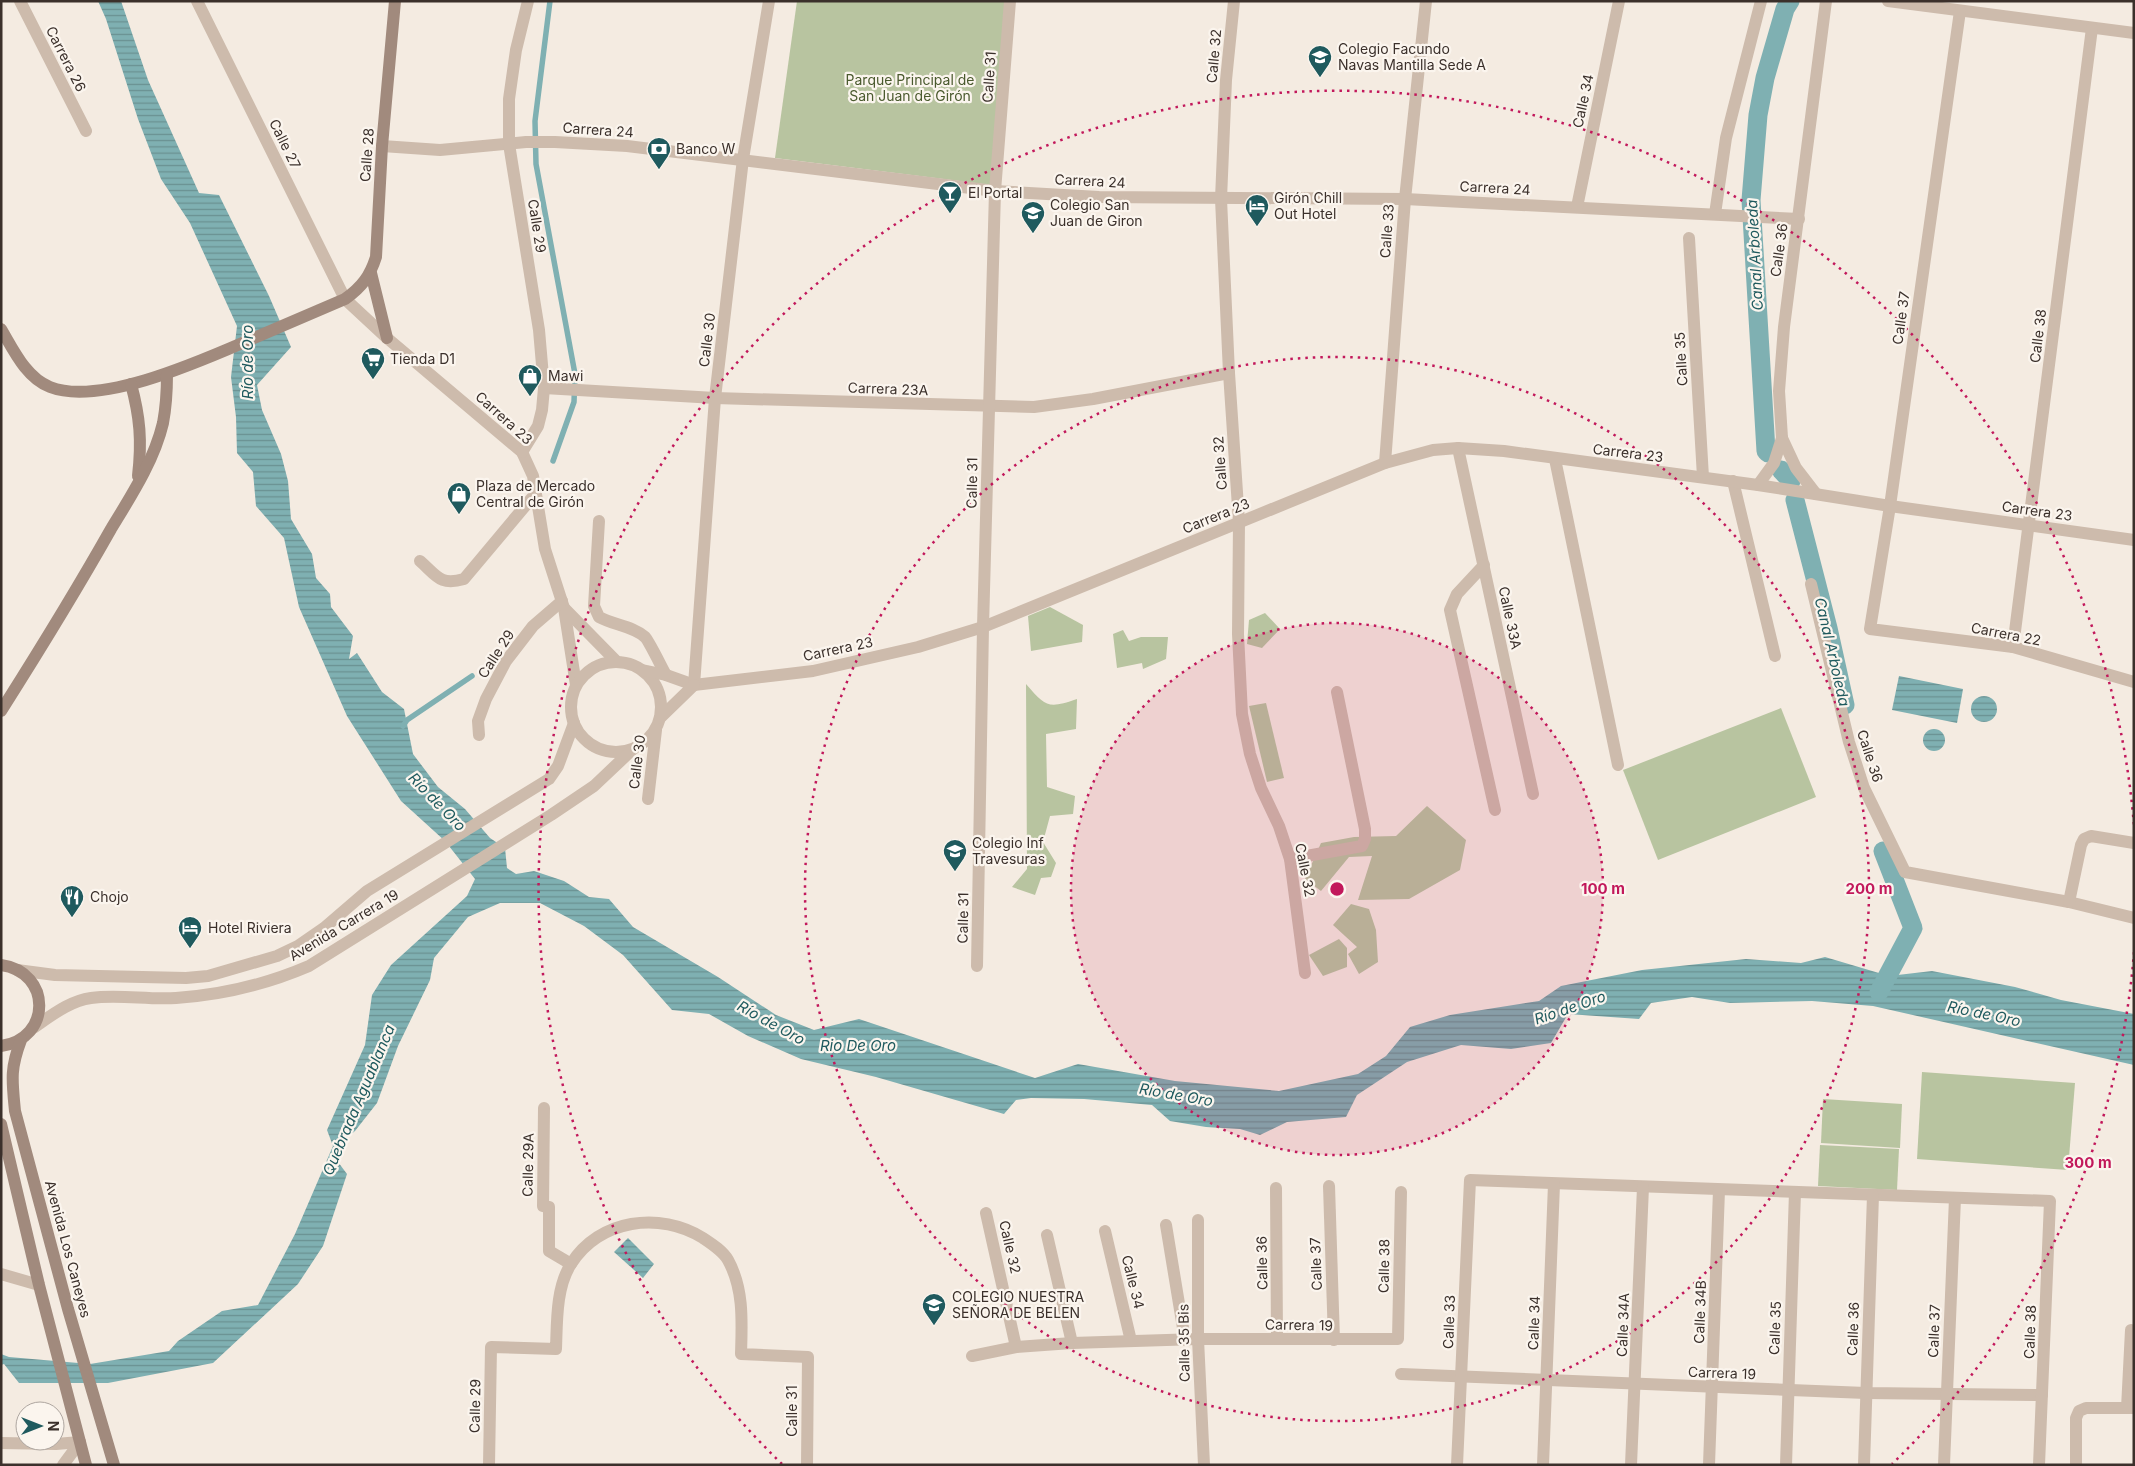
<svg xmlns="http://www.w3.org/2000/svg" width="2135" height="1466" viewBox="0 0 2135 1466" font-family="Inter,sans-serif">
<defs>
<pattern id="water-rules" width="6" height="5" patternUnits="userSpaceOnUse" patternTransform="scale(1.25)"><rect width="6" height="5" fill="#7fb0b2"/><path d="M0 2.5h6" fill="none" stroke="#699091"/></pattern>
</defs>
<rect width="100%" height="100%" fill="#f4ebe1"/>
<!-- green -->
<g fill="#b8c4a0">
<polygon points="797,1 1005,1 992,185 775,158"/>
<polygon points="1050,607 1083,625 1082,642 1031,651 1028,616"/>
<polygon points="1265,613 1280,629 1262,648 1247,644 1249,620"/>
<polygon points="1123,630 1129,641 1141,637 1168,637 1166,659 1143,669 1142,663 1117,668 1113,634"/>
<path d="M1026,684C1046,707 1048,709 1077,699L1076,729L1046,734L1047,787L1075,796L1073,814L1050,816L1043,842L1056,863L1051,877L1041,878L1035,895L1012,887L1027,869Z"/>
<polygon points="1266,703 1284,778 1267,782 1249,706"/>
<polygon points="1781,708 1816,797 1658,860 1623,770"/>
<polygon points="1427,806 1466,840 1460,870 1409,899 1358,900 1372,856 1349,857 1321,891 1305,879 1321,843 1354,837 1396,836"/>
<polygon points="1351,904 1369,909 1376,930 1378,962 1359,974 1348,954 1357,947 1333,925"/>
<polygon points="1339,939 1347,948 1347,967 1323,976 1309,955"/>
<polygon points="1922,1072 2075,1083 2068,1170 1917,1159"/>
<polygon points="1823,1099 1902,1104 1900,1148 1821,1143"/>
<polygon points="1820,1145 1899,1149 1897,1190 1818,1186"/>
</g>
<!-- water -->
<g fill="url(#water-rules)">
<polygon points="98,1 121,1 148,80 199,193 219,195 269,296 291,347 257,385 262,410 281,454 288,481 291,519 312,554 316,578 330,594 331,607 353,636 349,659 357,653 382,692 404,709 413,754 438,787 465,809 490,838 505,848 507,868 516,874 534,871 564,881 589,897 609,899 633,927 718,977 776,1015 814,1030 859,1019 1035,1078 1078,1064 1175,1081 1279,1091 1358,1074 1386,1056 1410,1027 1450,1015 1539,1001 1561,986 1642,970 1746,959 1801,963 1825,957 1889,976 1932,971 2015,987 2061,1000 2134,1014 2134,1065 1873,1006 1812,1001 1730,1003 1692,997 1651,1003 1639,1019 1568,1014 1551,1043 1511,1049 1461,1045 1407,1062 1357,1095 1346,1117 1287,1122 1260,1135 1240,1129 1206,1127 1170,1121 1152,1105 1084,1099 1031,1098 1016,1100 1004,1114 876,1077 801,1059 748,1036 709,1014 672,1010 623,955 584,926 540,903 500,903 468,917 434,958 430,980 398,1046 377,1103 355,1131 345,1139 335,1158 347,1174 323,1246 298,1284 213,1363 108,1383 19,1383 4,1364 1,1365 1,1354 9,1357 90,1364 169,1351 178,1341 222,1311 258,1305 295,1234 333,1146 327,1130 365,1045 372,995 391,965 467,896 475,879 445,841 401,801 347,716 299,607 284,538 256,506 253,472 237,453 236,417 231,377 237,326 190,223 161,179 138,119 106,19"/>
<polygon points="1899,676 1963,689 1957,723 1892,710"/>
<circle cx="1984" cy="709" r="13"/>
<circle cx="1934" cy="740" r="11"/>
<polygon points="628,1238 654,1264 643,1278 614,1252"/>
</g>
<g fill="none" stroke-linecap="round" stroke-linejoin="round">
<!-- stream -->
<g stroke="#7fb0b2" stroke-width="5.5">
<polyline points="550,1 535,121 536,164 575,374 574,402 553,461"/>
<polyline points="403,726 407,720 472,676"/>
</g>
<!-- canal -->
<g stroke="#7fb0b2" stroke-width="19">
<polyline points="1768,453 1766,451 1751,200 1758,115 1765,78 1785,9 1790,1"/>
<polyline points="1781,470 1791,481"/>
<polyline points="1795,500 1828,628 1845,705"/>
<polyline points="1879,992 1913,928 1883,851"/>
</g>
<!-- street -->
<g stroke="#cdbbac" stroke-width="12">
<polyline points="20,1 86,131"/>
<polyline points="197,1 345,299 387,338 522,452 533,476 545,549 564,608 576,685"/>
<polyline points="1234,1 1226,80 1221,199 1229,373 1239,522 1238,634 1242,714 1250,754 1261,788 1279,826 1290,859 1305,973"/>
<polyline points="1888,1 2134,33"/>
<polyline points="1960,11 1890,506 1870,629 2013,647 2134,682"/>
<polyline points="382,146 440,150 526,142 555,142 627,146 995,191 1099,197 1405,199 1799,219"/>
<polyline points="1577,207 1619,1"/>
<polyline points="1715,214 1726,138 1761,1"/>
<polyline points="1689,238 1703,477"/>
<polyline points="544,388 715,398 1034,407 1093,399 1229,373"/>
<polyline points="1458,448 1533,794"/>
<polyline points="522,452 538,426 542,410 544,388 539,330 509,144 509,99 516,50 528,1"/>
<polyline points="1555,459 1618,765"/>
<polyline points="1385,463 1405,199 1426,1"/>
<polyline points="1733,481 1775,656"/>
<polyline points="1758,485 1774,463 1782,438"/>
<polyline points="1816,494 1796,468 1782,438 1779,391 1784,327 1826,1"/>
<path d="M599,521L594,606L599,617C613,625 633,626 645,637C649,641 662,668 666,675"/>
<path d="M420,561C437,576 440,586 464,579L536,493"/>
<polyline points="1484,565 1457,594 1450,610 1495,810"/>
<polyline points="1811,584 1849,742 1864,788 1905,872 2069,902 2134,918"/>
<polyline points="564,608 616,661"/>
<polyline points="2013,647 2092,28"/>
<circle cx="616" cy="707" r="45"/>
<polyline points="642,670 666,675 694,685 813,671 918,647 983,627 1385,463 1433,450 1458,448 1504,451 1758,485 1890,506 2134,540"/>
<polyline points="694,685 715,398 743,159 769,1"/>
<polyline points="660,718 694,685"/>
<polyline points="479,735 478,721 486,699 506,661 533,626 562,601"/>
<polyline points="648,799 656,730"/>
<polyline points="1290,859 1362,846 1365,839 1365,829 1337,692"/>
<polyline points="2069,902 2081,845 2084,839 2091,836 2134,843"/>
<polyline points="977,966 983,627 995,191 1010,1"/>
<polyline points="17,970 55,975 186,978 208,976 277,956 298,946 324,928 367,891 549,779 558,766 574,723"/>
<path d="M33,1028C51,1016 69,1001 91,998C118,994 148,1000 176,998C222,995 267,984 309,966L551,815L594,786L632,750"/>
<polyline points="544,1108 543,1206 549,1207 549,1251 571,1264"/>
<polyline points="1329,1186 1334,1340"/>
<polyline points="1276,1188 1277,1339"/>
<polyline points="986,1213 1016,1347"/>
<polyline points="1198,1220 1198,1339 1204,1465"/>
<polyline points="1166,1225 1185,1340"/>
<polyline points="1105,1231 1131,1341"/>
<polyline points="1047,1235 1072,1343"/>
<polyline points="1,1274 39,1285"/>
<polyline points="972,1356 1016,1347 1072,1343 1198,1339 1398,1339 1401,1192"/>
<polyline points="1401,1374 1866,1393 2042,1395"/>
<polyline points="2127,1408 2131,1330"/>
<polyline points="1,1443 56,1444 80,1442"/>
<polyline points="63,1465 80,1442"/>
<path d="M489,1465L491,1347L556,1349C557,1322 556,1287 571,1264C599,1219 660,1211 703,1238C712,1244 723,1251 728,1260C744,1289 742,1322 741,1354L808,1357L807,1465"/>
<polyline points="1457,1465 1470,1180 2050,1201 2039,1465"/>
<polyline points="1543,1465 1554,1184"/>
<polyline points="1631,1465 1643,1187"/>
<polyline points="1709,1465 1719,1190"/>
<polyline points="1786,1465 1795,1192"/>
<polyline points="1864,1465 1873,1195"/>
<polyline points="1944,1465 1955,1198"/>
<polyline points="2076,1465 2076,1418 2079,1411 2086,1408 2134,1408"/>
</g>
<!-- secondary -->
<g stroke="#a18a7d" stroke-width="12">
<polyline points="371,273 387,338"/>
<path d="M1,329C13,349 26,378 50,387C101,407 205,359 254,338C285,325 315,312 345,299C362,287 370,276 376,257L382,146L395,1"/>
<path d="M131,384C140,417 142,441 138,476"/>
<path d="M1,711C39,651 76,591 111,529C131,496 154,461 163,423C166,407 167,391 167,374"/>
<path d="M1,965C52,972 52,1039 1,1046"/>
<path d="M21,1040C10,1069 12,1080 15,1111L68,1309L114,1465"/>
<polyline points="1,1124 39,1285 86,1465"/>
</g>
</g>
<!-- distance rings -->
<circle cx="1337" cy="889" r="266" fill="#c2185b" fill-opacity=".12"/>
<g fill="none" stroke="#c2185b" stroke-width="2.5" stroke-dasharray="2.5 5">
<circle cx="1337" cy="889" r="266"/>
<circle cx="1337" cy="889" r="532"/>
<path d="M2134 952A799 799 0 0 1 1892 1464M782 1464A799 799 0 1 1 2134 826"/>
</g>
<!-- icons -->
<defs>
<g id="school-pin" transform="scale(1.25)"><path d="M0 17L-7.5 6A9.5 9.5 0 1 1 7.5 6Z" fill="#1f5a5e" stroke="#fbf5ee"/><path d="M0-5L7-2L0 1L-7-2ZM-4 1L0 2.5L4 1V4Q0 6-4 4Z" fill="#fff"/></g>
<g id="bank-pin" transform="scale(1.25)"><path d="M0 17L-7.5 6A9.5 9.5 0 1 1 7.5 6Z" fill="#1f5a5e" stroke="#fbf5ee"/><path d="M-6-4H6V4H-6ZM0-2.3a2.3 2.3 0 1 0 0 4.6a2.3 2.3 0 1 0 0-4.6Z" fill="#fff"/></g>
<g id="bar-pin" transform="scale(1.25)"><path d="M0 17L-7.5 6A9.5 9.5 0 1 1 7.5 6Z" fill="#1f5a5e" stroke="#fbf5ee"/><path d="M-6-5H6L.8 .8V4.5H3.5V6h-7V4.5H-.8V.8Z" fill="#fff"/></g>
<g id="hotel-pin" transform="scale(1.25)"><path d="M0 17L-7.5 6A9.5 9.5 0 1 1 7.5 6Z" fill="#1f5a5e" stroke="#fbf5ee"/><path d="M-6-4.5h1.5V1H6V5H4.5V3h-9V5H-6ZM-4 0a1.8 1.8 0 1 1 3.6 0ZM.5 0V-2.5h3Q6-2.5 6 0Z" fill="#fff"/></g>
<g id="supermarket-pin" transform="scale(1.25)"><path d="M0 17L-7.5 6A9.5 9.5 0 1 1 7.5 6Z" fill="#1f5a5e" stroke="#fbf5ee"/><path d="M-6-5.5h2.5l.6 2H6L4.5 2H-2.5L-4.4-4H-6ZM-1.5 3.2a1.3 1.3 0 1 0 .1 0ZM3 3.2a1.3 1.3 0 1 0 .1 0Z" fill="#fff"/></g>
<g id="shop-pin" transform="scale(1.25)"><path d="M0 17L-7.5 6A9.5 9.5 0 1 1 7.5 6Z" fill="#1f5a5e" stroke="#fbf5ee"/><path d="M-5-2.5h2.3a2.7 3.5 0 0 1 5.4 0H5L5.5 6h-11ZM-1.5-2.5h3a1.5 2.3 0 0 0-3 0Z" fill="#fff"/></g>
<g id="restaurant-pin" transform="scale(1.25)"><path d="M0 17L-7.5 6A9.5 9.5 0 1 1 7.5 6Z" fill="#1f5a5e" stroke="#fbf5ee"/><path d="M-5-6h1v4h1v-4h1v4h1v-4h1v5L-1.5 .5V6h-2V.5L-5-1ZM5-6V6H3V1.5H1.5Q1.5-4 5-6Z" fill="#fff"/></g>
</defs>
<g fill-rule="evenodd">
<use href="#school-pin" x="1320" y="57"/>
<use href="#bank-pin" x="659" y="149"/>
<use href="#bar-pin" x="950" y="193"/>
<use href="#hotel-pin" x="1257" y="206"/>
<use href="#school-pin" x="1033" y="213"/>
<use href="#supermarket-pin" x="373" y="359"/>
<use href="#shop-pin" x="530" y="376"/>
<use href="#shop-pin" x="459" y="494"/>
<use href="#school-pin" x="955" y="851"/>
<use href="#restaurant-pin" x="72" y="897"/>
<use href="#hotel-pin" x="190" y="928"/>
<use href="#school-pin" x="934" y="1305"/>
</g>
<g text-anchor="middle" stroke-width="4.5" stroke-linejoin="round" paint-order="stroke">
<!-- poi labels -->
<g font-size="14" fill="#3b302b" stroke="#fbf5ee" text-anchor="start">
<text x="1338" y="54">Colegio Facundo<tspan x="1338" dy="16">Navas Mantilla Sede A</tspan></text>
<text x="676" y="154">Banco W</text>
<text x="968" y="198">El Portal</text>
<text x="1274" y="203">Girón Chill<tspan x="1274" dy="16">Out Hotel</tspan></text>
<text x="1050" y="210">Colegio San<tspan x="1050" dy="16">Juan de Giron</tspan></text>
<text x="390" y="364">Tienda D1</text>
<text x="548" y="381">Mawi</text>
<text x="476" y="491">Plaza de Mercado<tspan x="476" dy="16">Central de Girón</tspan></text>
<text x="972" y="848">Colegio Inf<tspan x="972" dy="16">Travesuras</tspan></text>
<text x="90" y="902">Chojo</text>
<text x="208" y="933">Hotel Riviera</text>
<text x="952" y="1302">COLEGIO NUESTRA<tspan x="952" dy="16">SEÑORA DE BELEN</tspan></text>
</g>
<!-- street labels -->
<g font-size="14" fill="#3b302b" stroke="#fbf5ee">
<text transform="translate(1214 56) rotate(-85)" y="5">Calle 32</text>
<text transform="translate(66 59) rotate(63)" y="5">Carrera 26</text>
<text transform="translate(989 77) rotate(-86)" y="5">Calle 31</text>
<text transform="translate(1583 101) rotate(-78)" y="5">Calle 34</text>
<text transform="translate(598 130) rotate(4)" y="5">Carrera 24</text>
<text transform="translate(285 144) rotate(64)" y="5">Calle 27</text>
<text transform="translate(367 155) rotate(-86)" y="5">Calle 28</text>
<text transform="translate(1090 181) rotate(3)" y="5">Carrera 24</text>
<text transform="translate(1495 188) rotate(3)" y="5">Carrera 24</text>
<text transform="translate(537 226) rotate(81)" y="5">Calle 29</text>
<text transform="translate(1387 231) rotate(-86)" y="5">Calle 33</text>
<text transform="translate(1779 250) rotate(-82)" y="5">Calle 36</text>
<text transform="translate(1901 318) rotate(-82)" y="5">Calle 37</text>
<text transform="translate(2038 336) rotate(-83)" y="5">Calle 38</text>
<text transform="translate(707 340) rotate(-83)" y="5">Calle 30</text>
<text transform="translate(1681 359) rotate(-93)" y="5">Calle 35</text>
<text transform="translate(888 389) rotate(2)" y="5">Carrera 23A</text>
<text transform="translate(504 418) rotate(42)" y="5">Carrera 23</text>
<text transform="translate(1628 453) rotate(7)" y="5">Carrera 23</text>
<text transform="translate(1220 463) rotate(-94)" y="5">Calle 32</text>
<text transform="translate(972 483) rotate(-89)" y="5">Calle 31</text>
<text transform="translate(2037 511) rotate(8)" y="5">Carrera 23</text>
<text transform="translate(1216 516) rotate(-22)" y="5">Carrera 23</text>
<text transform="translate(1510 618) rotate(78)" y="5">Calle 33A</text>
<text transform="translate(2006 634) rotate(11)" y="5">Carrera 22</text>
<text transform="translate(838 649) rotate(-12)" y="5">Carrera 23</text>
<text transform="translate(496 654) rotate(-57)" y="5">Calle 29</text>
<text transform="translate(1870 756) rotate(72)" y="5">Calle 36</text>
<text transform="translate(637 762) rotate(-83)" y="5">Calle 30</text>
<text transform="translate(1305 870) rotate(79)" y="5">Calle 32</text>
<text transform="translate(963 918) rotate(-89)" y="5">Calle 31</text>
<text transform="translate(344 925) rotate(-31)" y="5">Avenida Carrera 19</text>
<text transform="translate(528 1165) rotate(-89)" y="5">Calle 29A</text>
<text transform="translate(1010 1247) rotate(77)" y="5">Calle 32</text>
<text transform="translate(68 1249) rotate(75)" y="5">Avenida Los Caneyes</text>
<text transform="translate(1262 1263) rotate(-91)" y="5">Calle 36</text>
<text transform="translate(1316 1264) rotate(-92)" y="5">Calle 37</text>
<text transform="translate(1384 1266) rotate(-89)" y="5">Calle 38</text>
<text transform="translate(1133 1282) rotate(76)" y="5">Calle 34</text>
<text transform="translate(1700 1312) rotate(-88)" y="5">Calle 34B</text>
<text transform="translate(1449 1322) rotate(-88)" y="5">Calle 33</text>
<text transform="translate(1534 1323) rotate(-88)" y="5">Calle 34</text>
<text transform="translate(1299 1325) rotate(1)" y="5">Carrera 19</text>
<text transform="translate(1623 1325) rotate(-88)" y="5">Calle 34A</text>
<text transform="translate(1775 1328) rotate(-88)" y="5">Calle 35</text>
<text transform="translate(1853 1329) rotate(-88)" y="5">Calle 36</text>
<text transform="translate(1934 1331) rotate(-88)" y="5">Calle 37</text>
<text transform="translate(2030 1332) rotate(-88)" y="5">Calle 38</text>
<text transform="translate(1184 1343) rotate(-91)" y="5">Calle 35 Bis</text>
<text transform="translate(1722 1373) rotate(2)" y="5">Carrera 19</text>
<text transform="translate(475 1406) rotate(-89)" y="5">Calle 29</text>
<text transform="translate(792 1411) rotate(-90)" y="5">Calle 31</text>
</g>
<!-- park labels -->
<g font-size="14" fill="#4a5a2e" stroke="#fbf5ee">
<text x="910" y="85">Parque Principal de<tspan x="910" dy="16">San Juan de Girón</tspan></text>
</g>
<!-- water labels -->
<g font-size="15" font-style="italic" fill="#1f5a5e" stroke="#fbf5ee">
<text transform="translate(1755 255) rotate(-93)" y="5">Canal Arboleda</text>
<text transform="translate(248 362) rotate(-90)" y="5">Río de Oro</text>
<text transform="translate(1832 652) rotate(77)" y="5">Canal Arboleda</text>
<text transform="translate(437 802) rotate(46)" y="5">Río de Oro</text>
<text transform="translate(1570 1008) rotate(-19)" y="5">Río de Oro</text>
<text transform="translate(1984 1014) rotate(12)" y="5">Río de Oro</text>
<text transform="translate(771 1023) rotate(29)" y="5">Río de Oro</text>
<text x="858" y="1051">Rio De Oro</text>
<text transform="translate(1176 1095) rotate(10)" y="5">Río de Oro</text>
<text transform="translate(359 1100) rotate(-67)" y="5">Quebrada Aguablanca</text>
</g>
</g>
<circle cx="1337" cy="889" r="8" fill="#c2185b" stroke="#fbf5ee" stroke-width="2.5"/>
<g font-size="15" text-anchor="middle" font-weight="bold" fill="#c2185b" stroke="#fbf5ee" stroke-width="4.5" stroke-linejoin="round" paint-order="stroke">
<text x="1603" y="894">100 m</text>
<text x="1869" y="894">200 m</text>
<text x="2088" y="1168">300 m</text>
</g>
<!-- border -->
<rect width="2135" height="1466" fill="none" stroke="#3b302b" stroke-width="5"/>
<!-- north arrow -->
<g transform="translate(40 1426) rotate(90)"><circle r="24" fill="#fbf5ee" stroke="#aea6a0"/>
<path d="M0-4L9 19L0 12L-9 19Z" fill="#1f5a5e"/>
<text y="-8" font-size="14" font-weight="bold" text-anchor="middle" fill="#3b302b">N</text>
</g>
</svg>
